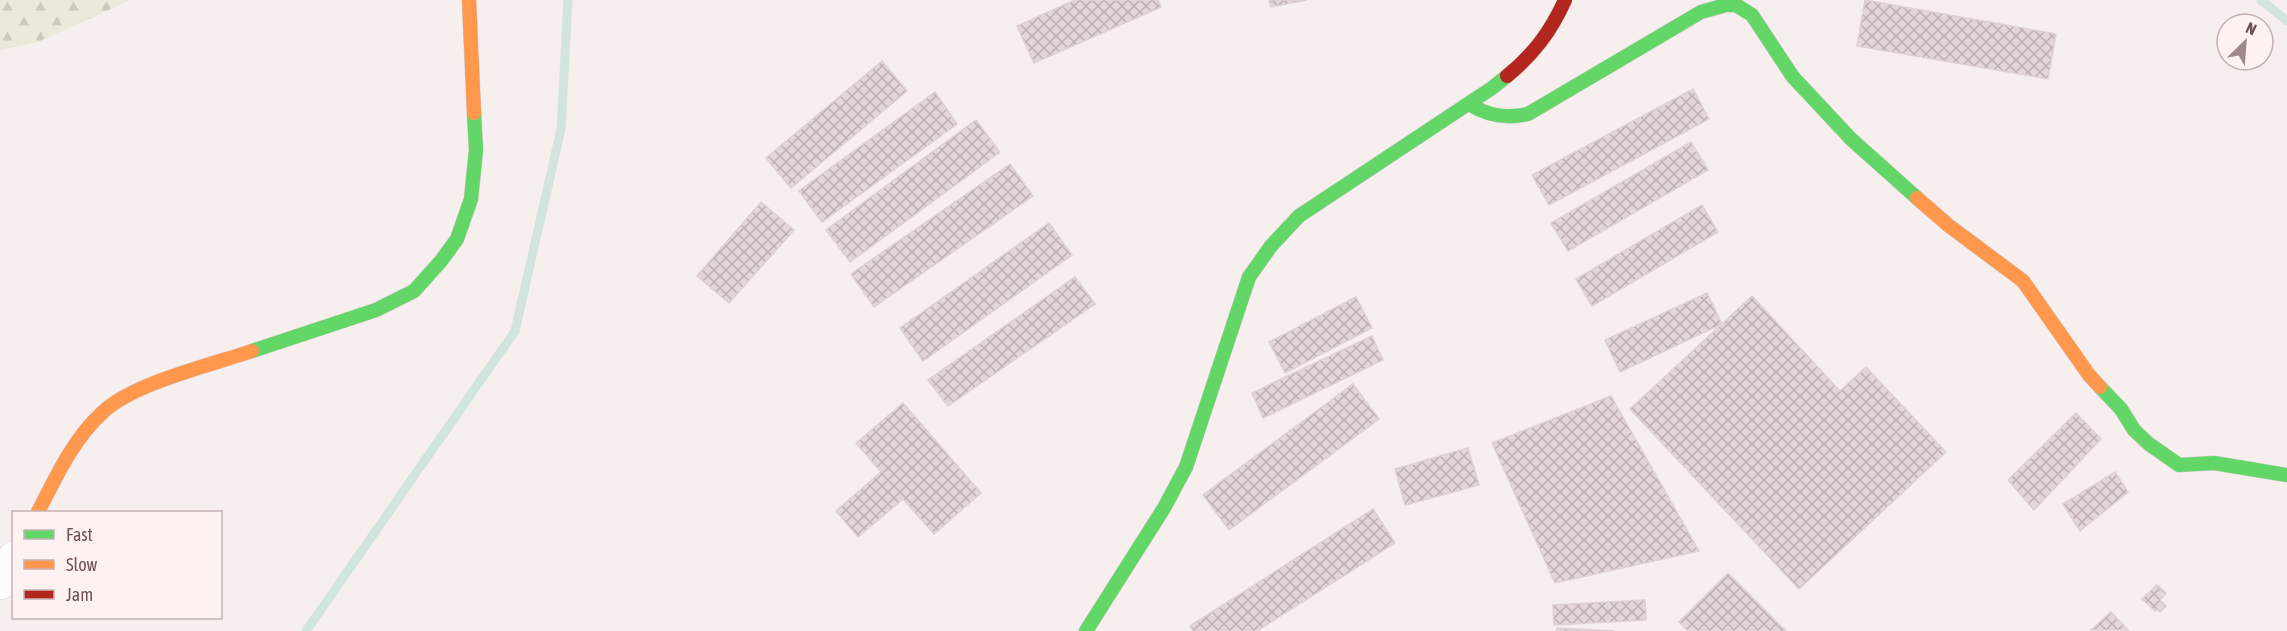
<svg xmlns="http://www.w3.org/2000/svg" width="2287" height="631" viewBox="0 0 2287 631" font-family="'Asap Condensed',sans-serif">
<defs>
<pattern id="forest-firs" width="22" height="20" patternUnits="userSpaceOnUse" patternTransform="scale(1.5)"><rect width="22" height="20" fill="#ebeada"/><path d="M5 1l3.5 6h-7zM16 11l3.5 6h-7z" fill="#cdcabd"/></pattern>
<pattern id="building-cross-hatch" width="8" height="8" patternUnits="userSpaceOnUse" patternTransform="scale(1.5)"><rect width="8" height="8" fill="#e2d6d7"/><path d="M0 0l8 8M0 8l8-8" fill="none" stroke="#bcb0b1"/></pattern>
</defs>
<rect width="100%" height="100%" fill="#f6efee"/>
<!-- forest -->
<polygon fill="url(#forest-firs)" points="0,0 131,0 38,42 0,50"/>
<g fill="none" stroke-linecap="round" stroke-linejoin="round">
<!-- stream -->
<g stroke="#d1e5de" stroke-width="9">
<polyline points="2261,0 2287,21"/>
<polyline points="306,631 515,331 561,129 568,0"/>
</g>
</g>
<!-- building -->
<g fill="url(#building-cross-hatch)" stroke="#ded1d1" stroke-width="1.5">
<polygon points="1075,0 1158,0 1161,7 1034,63 1017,26"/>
<polygon points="1269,0 1307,0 1271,7"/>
<polygon points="1865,0 2056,34 2048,79 1857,46"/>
<polygon points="882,61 907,91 791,188 766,158"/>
<polygon points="1693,89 1709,119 1549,205 1532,175"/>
<polygon points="935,92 957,124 822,222 799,191"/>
<polygon points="976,120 1000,152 850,262 826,230"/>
<polygon points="1691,142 1708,170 1568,251 1551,223"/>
<polygon points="1010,164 1033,196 874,307 851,274"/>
<polygon points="761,202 794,230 729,303 697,276"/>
<polygon points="1702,205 1718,232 1592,306 1576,279"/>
<polygon points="1049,223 1072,255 923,361 900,328"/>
<polygon points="1075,277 1095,304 948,406 928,380"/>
<polygon points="1707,293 1722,324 1620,372 1605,340"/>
<polygon points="1752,296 1840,391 1866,367 1946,452 1799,589 1630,409"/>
<polygon points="1356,297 1372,328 1285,373 1269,342"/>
<polygon points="1372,336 1383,360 1263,418 1252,393"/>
<polygon points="1353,384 1379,419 1229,530 1203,495"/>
<polygon points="1611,396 1699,551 1555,583 1492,443"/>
<polygon points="903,403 981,493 934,534 903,499 858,537 836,511 881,472 856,443"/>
<polygon points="2076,413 2101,439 2034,510 2008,480"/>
<polygon points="1468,448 1479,485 1405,505 1395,469"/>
<polygon points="2115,472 2128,492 2080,531 2063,504"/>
<polygon points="1373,509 1395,543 1257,631 1193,631 1190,626"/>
<polygon points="1728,573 1786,631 1688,631 1679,622"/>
<polygon points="2157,585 2166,593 2160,600 2166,606 2160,612 2157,609 2155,611 2142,599"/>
<polygon points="1645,600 1646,620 1554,625 1553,605"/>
<polygon points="2111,612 2128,630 2091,630"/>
<polygon points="1557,628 1614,631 1556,631"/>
</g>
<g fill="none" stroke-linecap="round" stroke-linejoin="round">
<!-- street casing -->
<g stroke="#d5cccb" stroke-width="34">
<polyline id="street" points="0,583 14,558"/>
</g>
<!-- fast casing -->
<g stroke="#d7cccc" stroke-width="15">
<g id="fast">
<path d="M1469,104C1488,116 1506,119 1528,114L1701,12L1726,5H1736L1752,15L1793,77L1851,139L1917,198"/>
<polyline points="252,351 376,310 414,291 441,261 457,239 471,199 476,150 474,113"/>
<polyline points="2100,387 2121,409 2134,430 2149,444 2179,465 2214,463 2287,475"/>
<polyline points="1086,631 1164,508 1186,467 1249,277 1271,246 1299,216 1492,88 1507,76"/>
</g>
</g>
<!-- slow casing -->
<g stroke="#d7cccc" stroke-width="15">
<g id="slow">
<polyline points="469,0 474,113"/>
<polyline points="1917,198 1948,225 2023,281 2089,375 2100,387"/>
<path d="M38,512C56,477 73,439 103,412C134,383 211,365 252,351"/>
</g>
</g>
<!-- jam casing -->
<g stroke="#d7cccc" stroke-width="15">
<path id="jam" d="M1507,76C1534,54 1551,31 1565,0"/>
</g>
<!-- street -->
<use href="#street" stroke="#fefdfc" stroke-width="33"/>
<!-- fast -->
<use href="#fast" stroke="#63d668" stroke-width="14"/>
<!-- slow -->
<use href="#slow" stroke="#ff974d" stroke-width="14"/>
<!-- jam -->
<use href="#jam" stroke="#b3261e" stroke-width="14"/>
</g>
<!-- legend -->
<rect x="12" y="511" width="210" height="108" fill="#fdf2f0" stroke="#c5b2b2" stroke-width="1.5"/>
<rect x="24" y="530" width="30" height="9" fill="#63d668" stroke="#c5b2b2" stroke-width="1.5"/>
<text x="66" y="541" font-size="18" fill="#725154">Fast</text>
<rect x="24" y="560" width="30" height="9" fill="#ff974d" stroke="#c5b2b2" stroke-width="1.5"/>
<text x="66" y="571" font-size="18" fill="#725154">Slow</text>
<rect x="24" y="590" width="30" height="9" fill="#b3261e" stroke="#c5b2b2" stroke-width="1.5"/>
<text x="66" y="601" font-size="18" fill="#725154">Jam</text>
<!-- north arrow -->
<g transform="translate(2245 42) rotate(25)"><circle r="28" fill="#fdf2f0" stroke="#c5b2b2" stroke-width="1.5"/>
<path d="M0-4.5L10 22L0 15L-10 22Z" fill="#a0888a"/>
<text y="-9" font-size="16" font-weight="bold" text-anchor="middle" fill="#725154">N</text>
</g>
</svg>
